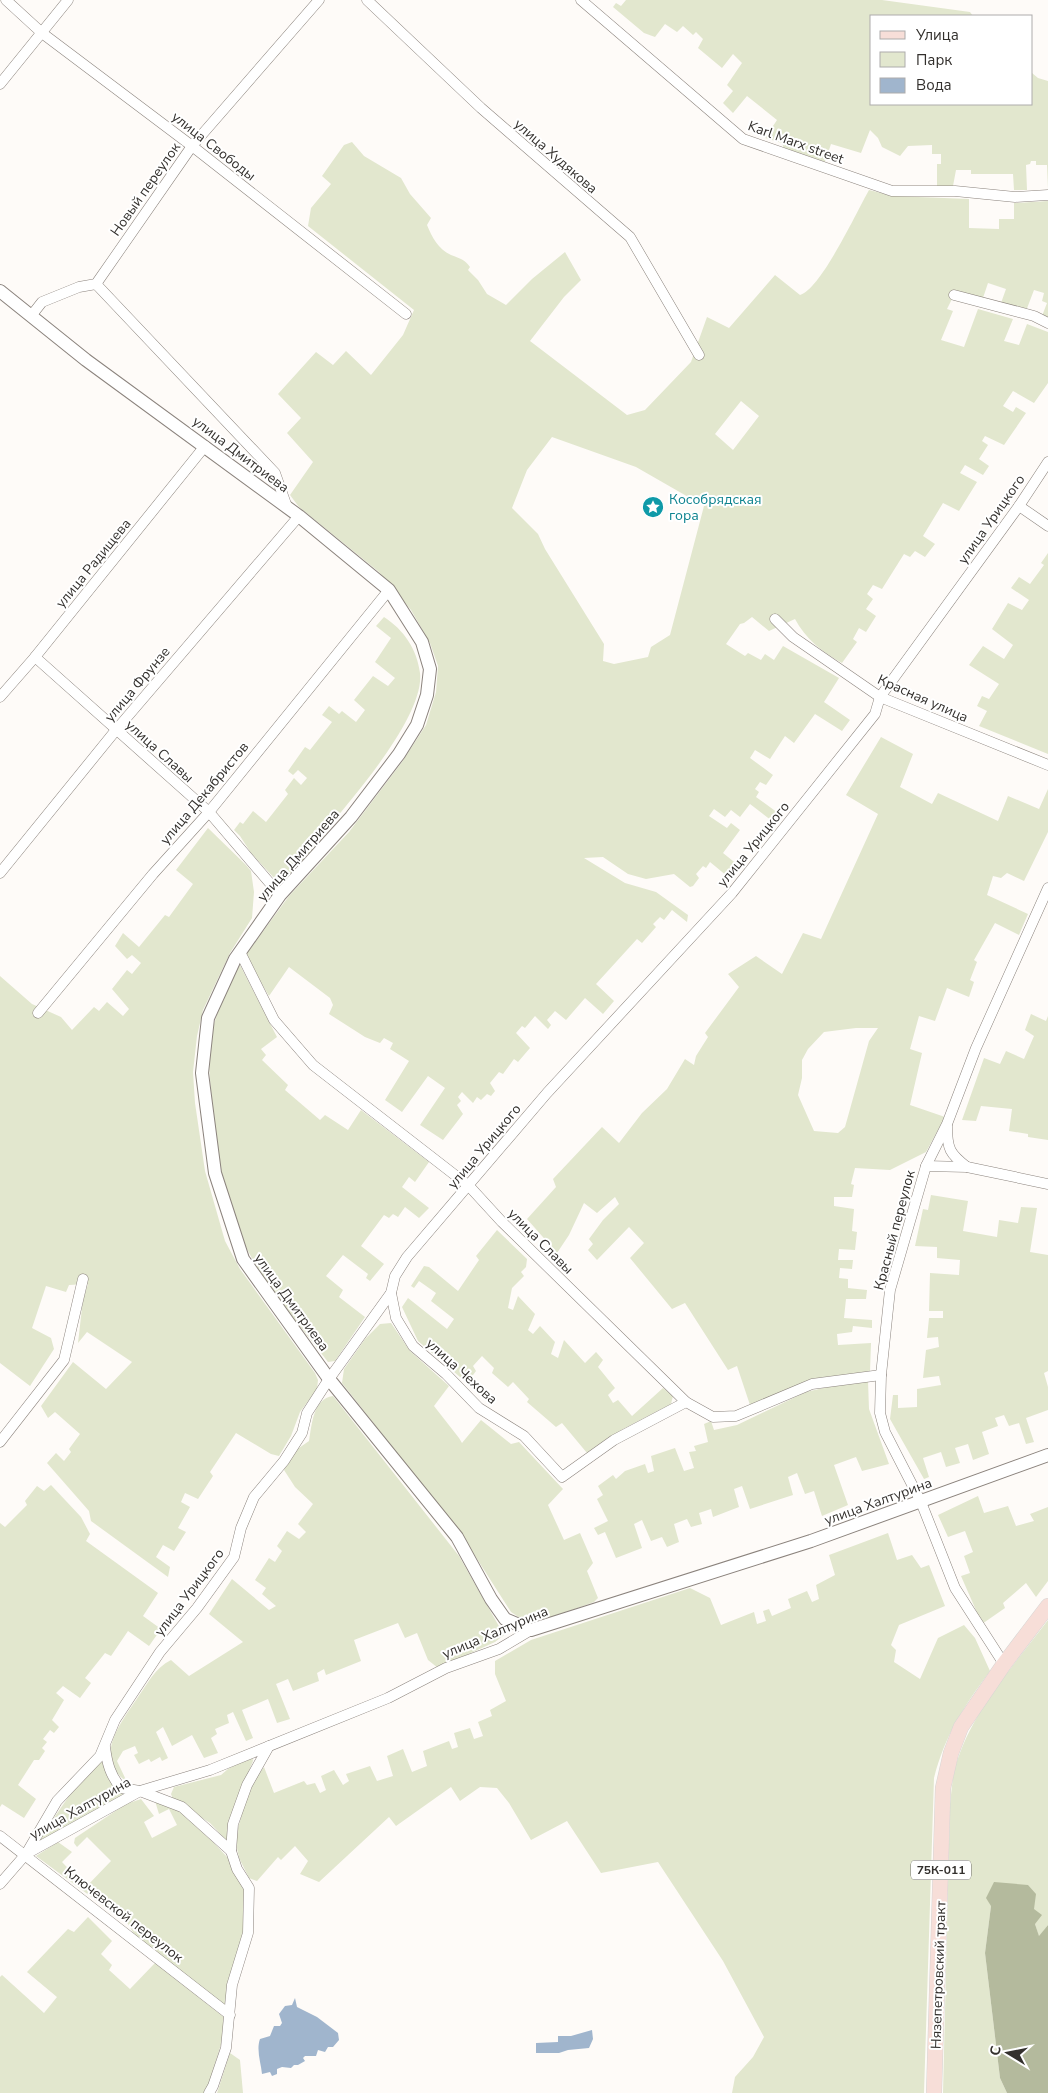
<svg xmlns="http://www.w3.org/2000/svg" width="1048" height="2093" viewBox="0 0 1048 2093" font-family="'Nunito Sans',sans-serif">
<rect width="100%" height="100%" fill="#fefbf8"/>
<!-- green -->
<g fill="#e2e7ce" fill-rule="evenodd">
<polygon points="626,0 882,0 970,12 973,16 872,16 872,104 1032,104 1032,73 1038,78 1048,81 1048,189 1047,165 1036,165 1036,161 1031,161 1030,164 1026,165 1027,190 1014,190 1013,174 971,174 971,170 956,170 953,186 937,187 937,164 941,164 941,154 932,154 932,145 908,146 900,156 882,147 878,138 870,130 861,153 831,144 825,162 784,149 782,143 765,138 777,120 747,96 733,113 723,103 733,91 727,85 742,63 733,54 722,68 698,48 703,39 696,32 693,35 683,26 677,32 665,24 655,37 644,33 613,7 616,3 621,6"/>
<path d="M352,142L364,156L401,178L410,194L431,218L427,225C432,237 438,249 451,255C461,259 464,259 470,267L468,270L478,280L487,294L506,305L532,279L565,252L581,280L564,297L530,341L627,415L645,410L691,362L707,317L729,328L775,275L800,295C821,289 857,211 869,190L893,196L969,199V228L999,229V219H1014V203L1048,201V319L1042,316L1047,303L1042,301L1044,293L1034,290L1026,311L1001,303L1006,289L988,283L983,298L956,291L947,309L953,311L941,340L964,347L978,309L1013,319L1004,341L1019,345L1027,324L1048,332V383L1034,403L1013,391L1003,406L1013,412L1016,407L1026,413L1004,445L985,436L982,441L988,445L979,459L989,466L983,475L965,465L960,473L977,482L959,511L943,503L923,536L935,544L925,557L915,551L910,557L904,554L882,589L873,585L867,594L873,599L866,609L876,616L866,632L859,628L853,639L857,642L842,663C823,653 805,638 795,619L769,631L752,617L744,623L740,624L726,644L745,656L748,653L761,660L765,654L774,660L783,646L839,678L824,702L850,720L842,731L815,714L794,743L785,736L770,759L755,750L750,758L773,775L766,785L760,782L755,789L759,792L756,797L778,813L772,821L750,804L740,817L731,810L725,817L714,809L709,816L727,828L731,823L740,830L723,853L738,865L727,876L710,862L706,868L703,866L696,874L699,878L693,886L690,887L674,874L646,879L628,874L603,857L584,858L625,883L656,892L688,915L687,922L672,910L664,920L660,917L653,924L656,927L642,943L637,939L596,984L614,1001L603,1014L585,998L566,1020L555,1011L547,1020L551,1025L548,1029L535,1016L525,1028L522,1026L516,1033L530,1048L518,1062L514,1059L503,1074L499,1072L490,1083L495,1091L491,1096L487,1094L481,1100L477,1097L473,1103L462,1092L458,1097L461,1101L457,1105L463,1114L443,1140L420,1125L445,1088L428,1076L402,1112L385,1100L409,1061L390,1049L393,1043L384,1038L380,1043L365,1037L329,1014L333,1005L330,998L289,967L269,996L245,956L289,896L349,832L402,762L426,725L436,692L438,666L430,643L411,610L379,572L299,507L290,495L313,462L287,433L301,418L278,394L316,352L333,365L346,351L371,375L403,335L414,310L308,226L311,208L331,184L322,176L344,145ZM741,401L759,416L733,450L715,434ZM552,437L636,467L704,506L670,635L651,647L648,657L614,664L603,661L604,644L545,549L538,534L512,508L527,470Z"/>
<polygon points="1048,553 1048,754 979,726 987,711 977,706 982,696 989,699 999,684 969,665 983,646 1004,659 1013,645 992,629 1008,603 1022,610 1029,600 1011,588 1019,577 1030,584 1044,565 1041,563"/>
<path d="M384,617C404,630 417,649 420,673C425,717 349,802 322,835L320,839C309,853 294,878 275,879L251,853L240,836L234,830L240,822L243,824L253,811L266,822L288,794L285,790L294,778L301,785L307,778L298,770L293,775L288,771L305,747L310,750L332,722L322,715L329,706L339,714L342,711L356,722L365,710L354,700L373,676L388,686L395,678L375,662L391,638L376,626Z"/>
<path d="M881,737L913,754L900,787L932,804L938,793L998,821L1008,796L1039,809L1048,789V832L1024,881L1007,873L1001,878L993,876L987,895L1028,914L1019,935L995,923L974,960L977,962L970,980L974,982L969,997L947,988L935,1021L919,1016L910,1049L922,1053L910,1105L945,1117L926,1152L890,1170L855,1168L851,1184L854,1185L852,1197H834V1206L854,1209L852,1231L857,1232L855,1250L839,1249L838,1260H853L852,1269L840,1268L839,1278L848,1279V1288L867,1290L866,1299H846L844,1318L872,1320V1328L853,1326L852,1332L837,1334L838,1345L871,1343L870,1372L812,1380L750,1405L737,1366L728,1370L685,1303L672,1309L630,1258L644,1243L629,1227L597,1260L588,1250L593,1244L589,1239L603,1220L619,1204L615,1197L597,1213L584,1203L569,1235L557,1253L527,1219L556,1187L553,1179L602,1127L619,1143L642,1113L667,1089L685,1059L694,1065L696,1056L708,1037L705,1033L739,987L728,974L756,956L782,974L803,933L821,939L878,814L846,795ZM856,1028H878L869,1041L845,1127L838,1133L814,1131L798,1095L802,1078V1060L808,1049L824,1032Z"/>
<polygon points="208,828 246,865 251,871 254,892 252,918 230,953 203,1010 197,1036 193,1072 195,1103 205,1171 225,1241 240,1269 315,1373 318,1380 317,1389 300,1412 291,1436 279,1456 271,1454 236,1433 210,1472 213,1476 198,1499 185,1493 181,1502 190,1507 178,1528 186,1532 174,1551 163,1545 156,1557 170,1567 168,1577 91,1521 89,1511 47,1463 56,1453 64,1461 71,1452 69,1449 80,1434 55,1412 48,1418 41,1406 73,1362 106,1389 132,1362 87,1332 78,1343 83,1299 88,1284 69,1285 66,1292 46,1286 32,1328 51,1338 54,1349 30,1386 0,1363 0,976 32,1004 61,1017 72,1030 94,1007 99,1011 107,1002 123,1016 129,1009 112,989 127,970 132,974 141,963 132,955 127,959 115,946 123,933 139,947 165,915 169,917 193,884 176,870"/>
<path d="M240,965L277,1037L261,1049L266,1055L262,1060L288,1085L285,1090L320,1120L325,1115L348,1130L361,1110L429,1162L415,1182L409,1177L402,1187L429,1208L419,1218L405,1207L398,1217L393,1214L389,1218L384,1215L361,1246L384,1264L370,1281L366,1278L368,1274L343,1255L326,1276L343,1290L339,1297L365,1317L335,1361L328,1362C301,1326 269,1291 248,1251C224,1204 216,1152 212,1100C210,1081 208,1062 210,1043C214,1016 226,989 240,965Z"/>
<polygon points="1031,1014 1046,1021 1048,1016 1048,1140 1028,1137 1028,1134 1009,1131 1012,1109 981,1106 976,1121 962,1120 984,1058 1000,1064 1006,1051 1024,1059 1034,1036 1025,1030"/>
<polygon points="931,1195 968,1201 963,1231 997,1237 999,1220 1018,1223 1021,1207 1037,1208 1030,1252 1048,1255 1048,1371 1044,1373 1048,1387 1048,1410 1026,1418 1034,1442 1026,1444 1019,1423 1009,1426 1004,1415 995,1418 998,1426 982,1432 989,1454 973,1460 968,1444 955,1448 960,1463 946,1467 941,1452 923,1458 929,1477 924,1479 890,1419 893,1395 898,1395 898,1408 917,1407 917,1389 941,1385 939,1376 923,1378 926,1350 939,1347 938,1337 927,1338 929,1318 943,1318 943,1311 929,1311 930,1273 959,1275 960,1260 937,1258 937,1247 915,1246 923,1209 928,1210"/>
<polygon points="497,1230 527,1259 526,1267 521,1272 524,1276 512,1288 508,1308 513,1310 518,1296 535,1314 528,1330 533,1334 540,1326 555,1342 551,1354 558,1358 564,1340 585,1363 596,1352 603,1360 598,1367 615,1388 608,1395 613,1403 618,1400 632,1416 663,1388 673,1396 671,1404 623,1429 587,1453 562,1423 556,1427 527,1402 529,1399 513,1382 508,1387 492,1373 494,1368 482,1356 473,1366 476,1371 467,1383 418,1341 402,1307 408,1298 447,1329 454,1319 431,1301 436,1293 419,1281 414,1288 411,1286 424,1266 429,1267 458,1291 479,1260 476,1256"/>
<polygon points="391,1323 410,1351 449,1386 434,1406 459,1438 462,1443 481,1420 511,1444 519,1442 563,1489 548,1505 564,1540 580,1533 593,1563 587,1571 598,1598 594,1602 539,1622 520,1618 511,1612 463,1537 342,1383 344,1369 365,1339 380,1324"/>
<polygon points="868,1381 869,1409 889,1464 862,1471 856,1457 834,1465 848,1505 822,1516 814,1491 805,1494 797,1473 788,1477 793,1495 750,1509 742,1486 734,1489 739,1507 713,1517 711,1509 699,1513 702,1524 691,1527 687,1519 674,1524 679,1542 667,1547 662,1537 651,1541 642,1520 634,1524 642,1548 616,1558 605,1532 598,1535 594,1528 608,1521 597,1499 603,1495 598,1486 613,1475 616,1479 625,1471 645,1464 648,1473 654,1471 651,1456 675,1448 684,1471 694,1468 689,1452 696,1451 694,1446 708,1442 704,1424 711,1421 714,1430 737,1425 806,1392 832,1386"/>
<path d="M333,1396L459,1556L504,1635L495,1642L438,1668L428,1660L417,1633L405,1638L398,1623L354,1640L361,1661L326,1675L324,1669L317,1673L319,1681L293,1691L288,1679L276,1684L290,1719L277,1723L268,1699L242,1710L253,1738L246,1741L233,1712L227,1715L229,1723L215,1729L217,1734L211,1738L218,1753L204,1758L192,1735L172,1746L163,1727L156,1732L168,1758L162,1761L160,1757L151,1762L149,1759L139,1764L134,1755L138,1753L135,1746L123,1751L117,1761L127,1782C92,1757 121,1723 138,1697C148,1683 155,1668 171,1660L189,1676L243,1642L209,1614L232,1579L269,1610L276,1606L262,1594L266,1588L255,1580L269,1558L275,1562L282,1551L277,1546L287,1531L299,1539L306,1532L298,1524L313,1504L295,1487L284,1470L296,1450L309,1441C312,1424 313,1399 333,1396Z"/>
<polygon points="51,1485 81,1517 90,1534 86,1541 158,1593 143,1616 161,1629 149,1646 128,1631 111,1656 105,1653 85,1678 91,1683 80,1698 63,1686 56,1693 64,1700 52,1720 59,1727 54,1733 50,1730 43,1739 47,1742 42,1748 45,1751 39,1760 34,1760 18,1785 36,1799 24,1818 2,1804 0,1807 0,1523 5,1527 27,1505 25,1501 37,1486 44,1491"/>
<polygon points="978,1496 984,1513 1008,1506 1016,1526 1034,1521 1030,1514 1048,1507 1048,1581 1036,1597 1026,1583 1003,1603 1005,1608 982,1624 961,1576 970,1573 964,1556 973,1552 965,1531 948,1537 938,1515"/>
<path d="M888,1533L897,1560L912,1555L921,1568L929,1565L945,1606L899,1625L891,1645L896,1650L894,1662L920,1679L938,1638L964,1625L975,1638L990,1671C964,1706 945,1735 934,1778L924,2093H732L735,2077L753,2057L764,2037L723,1961L658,1862L601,1873L567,1821L531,1840L509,1803L497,1788L480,1787L460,1801L451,1787L396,1826L389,1817L319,1882L300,1874L308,1861L295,1846L281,1860L278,1857L257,1881L249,1878L239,1858L236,1843L237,1832L249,1788L264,1767L274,1793L304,1781L307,1785L315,1783L320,1793L326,1790L321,1776L334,1770L343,1785L349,1781L346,1774L370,1766L377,1781L393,1776L387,1756L403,1749L412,1772L427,1766L423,1751L449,1741L452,1749L458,1747L454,1733L470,1728L474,1739L483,1736L478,1722L492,1716L490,1710L506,1701L495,1674V1661L531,1640L690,1588L710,1598L721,1625L754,1612L757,1624L766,1621L763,1611L769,1609L772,1616L791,1608L788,1599L807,1591L812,1602L819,1599L816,1585L835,1575L829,1555Z"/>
<path d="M1048,1620V1925L1039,1937L1035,1924L991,1906L985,1953L1000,2078L1007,2093H943L950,1804C951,1795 952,1786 953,1777C965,1718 1013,1667 1048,1620Z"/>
<polygon points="252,1756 253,1761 231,1815 228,1842 210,1823 173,1799 171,1794 174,1787 221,1775 228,1769"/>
<path d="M103,1760C108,1781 112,1783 129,1793L36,1844L69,1796Z"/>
<polygon points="141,1799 154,1816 144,1822 152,1838 177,1825 169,1809 159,1814 155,1801 176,1808 215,1844 228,1858 244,1889 243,1935 225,2006 134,1934 128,1924 36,1856 58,1842 72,1852 62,1862 86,1887 111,1861 87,1837 77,1847 74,1843 75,1838 126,1804"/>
<polygon points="88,1917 112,1941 101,1954 112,1965 109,1970 130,1989 155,1963 225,2018 223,2038 208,2087 204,2093 0,2093 0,1977 2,1975 44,2013 57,1997 27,1972 68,1929 74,1932"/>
<polygon points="230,2053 240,2060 243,2093 217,2093"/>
</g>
<!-- forest -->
<polygon fill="#b4ba9d" points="994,1882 1028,1885 1036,1894 1034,1909 1042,1915 1035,1924 1039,1936 1048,1925 1048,2093 1007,2093 1000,2078 985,1953 991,1906 986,1898"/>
<!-- water -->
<g fill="#a0b5cd">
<path d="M295,1998L297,2007L317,2017L338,2033L339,2040L333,2047H328L325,2052L318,2050L316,2056H305L303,2058L305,2061L298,2065H294L291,2068L282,2067L277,2069V2074L272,2076L270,2072L262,2074C261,2063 256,2050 260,2039L270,2036L274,2026H280L282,2023L279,2014L285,2006L292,2005Z"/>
<polygon points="592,2030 593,2039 589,2048 568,2050 559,2053 536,2053 536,2043 558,2042 558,2036 571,2036"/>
</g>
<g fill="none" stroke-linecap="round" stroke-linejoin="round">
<!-- minor casing -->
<g stroke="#8b837d" stroke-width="11">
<g id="minor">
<polyline points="6,0 42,33 192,146 406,314"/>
<polyline points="367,0 481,108 630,237 699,355"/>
<polyline points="581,0 743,139 892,191 955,191 1015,197 1048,195"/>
<polyline points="0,84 68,0"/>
<polyline points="96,284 275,473 287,507"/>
<polyline points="954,295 1034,316 1048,323"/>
<polyline points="31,316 42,302 79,287 96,284 192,146 319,0"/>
<polyline points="1019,506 1048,526"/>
<polyline points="775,619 793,637 880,697 1048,765"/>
<polyline points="35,657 209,812 280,895"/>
<polyline points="0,697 35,657 205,446"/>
<polyline points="0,873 116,730 299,516"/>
<polyline points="240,952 274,1020 313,1065 469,1186 502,1222 686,1402 713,1417 736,1416 812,1384 881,1375"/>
<polyline points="38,1013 153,874 209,812 389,590"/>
<path d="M947,1126C947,1149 950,1154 967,1167"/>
<polyline points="926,1166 967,1167 1048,1184"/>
<polyline points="391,1293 396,1318 413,1346 446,1374 479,1408 524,1436 562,1477 614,1440 686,1402"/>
<polyline points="0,1442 64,1360 83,1279"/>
<polyline points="1004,1664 955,1588 921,1502 885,1432 880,1413 881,1375 890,1290 926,1166 947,1124 976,1048 1048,888"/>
<path d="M105,1747C107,1763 110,1775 121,1788L140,1791L182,1807L231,1851L237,1869L249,1888L248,1933L232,1985L226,2048L213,2086L209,2093"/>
<polyline points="0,1836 230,2015"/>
<polyline points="231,1851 233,1824 247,1785 269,1746"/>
<polyline points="26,1854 140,1791 210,1770 388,1698 446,1668 499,1649 531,1630"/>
<polyline points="0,1884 26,1854 57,1801 100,1756 115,1720 160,1652 197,1608 234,1557 241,1528 254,1497 284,1461 302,1433 307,1413 329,1379 391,1293 395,1276 407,1257 547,1093 732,893 875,714 880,697 1019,506 1048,462"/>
</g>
</g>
<!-- tertiary casing -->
<g stroke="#8b837d" stroke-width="14">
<polyline id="tertiary" points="0,291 86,360 299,516 389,590 422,642 430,669 427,695 417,725 399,754 351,817 280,895 235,959 208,1018 202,1073 215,1173 243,1259 329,1379 457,1537 491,1599 505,1619 531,1630 811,1541 1048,1455"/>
</g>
<!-- primary casing -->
<g stroke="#d6d6d5" stroke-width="16">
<polyline id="primary" points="934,2093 943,1788 951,1753 961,1727 1004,1664 1048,1606"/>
</g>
<!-- minor -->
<use href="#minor" stroke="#fff" stroke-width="10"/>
<!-- tertiary -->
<use href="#tertiary" stroke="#fff" stroke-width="12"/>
<!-- primary -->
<use href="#primary" stroke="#f7ded8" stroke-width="15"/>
</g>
<!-- icons -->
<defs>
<g id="sight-disc" transform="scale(1.125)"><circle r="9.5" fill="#0f9aa8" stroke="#fff"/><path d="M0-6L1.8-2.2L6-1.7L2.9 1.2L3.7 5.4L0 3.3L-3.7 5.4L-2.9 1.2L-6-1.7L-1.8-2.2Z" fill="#fff"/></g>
</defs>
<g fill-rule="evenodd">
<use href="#sight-disc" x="653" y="507"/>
</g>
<g text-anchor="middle" stroke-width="4" stroke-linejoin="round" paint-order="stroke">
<!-- shield labels -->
<rect fill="#fff" stroke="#706e6c" stroke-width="1" x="911" y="1860.5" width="60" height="19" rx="4"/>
<g font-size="12" font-weight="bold" fill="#33302d">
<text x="941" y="1874">75К-011</text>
</g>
<!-- street labels -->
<g font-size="14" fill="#33302d" stroke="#fff">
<text transform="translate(796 142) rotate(20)" y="5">Karl Marx street</text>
<text transform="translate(214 146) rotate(38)" y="5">улица Свободы</text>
<text transform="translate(556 156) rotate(41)" y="5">улица Худякова</text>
<text transform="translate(145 189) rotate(-55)" y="5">Новый переулок</text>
<text transform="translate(241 454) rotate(37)" y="5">улица Дмитриева</text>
<text transform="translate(991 519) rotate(-55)" y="5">улица Урицкого</text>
<text transform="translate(93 563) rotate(-51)" y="5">улица Радищева</text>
<text transform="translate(137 684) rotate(-50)" y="5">улица Фрунзе</text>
<text transform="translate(923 698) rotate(24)" y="5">Красная улица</text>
<text transform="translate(160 751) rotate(42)" y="5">улица Славы</text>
<text transform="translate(204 793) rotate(-50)" y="5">улица Декабристов</text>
<text transform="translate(753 844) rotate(-51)" y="5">улица Урицкого</text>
<text transform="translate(298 855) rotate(-49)" y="5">улица Дмитриева</text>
<text transform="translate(484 1146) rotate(-50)" y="5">улица Урицкого</text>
<text transform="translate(894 1230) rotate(-75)" y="5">Красный переулок</text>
<text transform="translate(541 1241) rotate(45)" y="5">улица Славы</text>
<text transform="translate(292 1302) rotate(54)" y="5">улица Дмитриева</text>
<text transform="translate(462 1371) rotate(42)" y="5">улица Чехова</text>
<text transform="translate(878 1501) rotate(-20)" y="5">улица Халтурина</text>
<text transform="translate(189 1592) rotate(-53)" y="5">улица Урицкого</text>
<text transform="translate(495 1632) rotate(-23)" y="5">улица Халтурина</text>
<text transform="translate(80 1808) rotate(-29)" y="5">улица Халтурина</text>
<text transform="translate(124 1914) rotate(38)" y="5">Ключевской переулок</text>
<text transform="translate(938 1975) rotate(-88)" y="5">Нязепетровский тракт</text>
</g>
<!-- culture labels -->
<g font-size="14" fill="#0d838f" stroke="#fff" text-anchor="start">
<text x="669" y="504">Кособрядская<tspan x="669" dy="16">гора</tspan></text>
</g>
</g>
<!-- legend -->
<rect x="870" y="15" width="162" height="90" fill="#ffffff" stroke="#adacab"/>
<rect x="880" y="31" width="25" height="8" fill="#f7ded8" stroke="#adacab"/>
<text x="916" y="40" font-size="15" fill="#33302d">Улица</text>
<rect x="880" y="52" width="25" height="15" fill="#e2e7ce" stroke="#adacab"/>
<text x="916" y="65" font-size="15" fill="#33302d">Парк</text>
<rect x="880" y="78" width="25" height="15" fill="#a0b5cd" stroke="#adacab"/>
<text x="916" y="90" font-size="15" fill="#33302d">Вода</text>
<!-- north arrow -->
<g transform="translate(1008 2053) rotate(280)" stroke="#ffffff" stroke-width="4" paint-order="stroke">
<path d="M0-4L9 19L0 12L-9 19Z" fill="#33302d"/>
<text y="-8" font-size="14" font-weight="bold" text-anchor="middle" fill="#33302d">С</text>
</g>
</svg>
